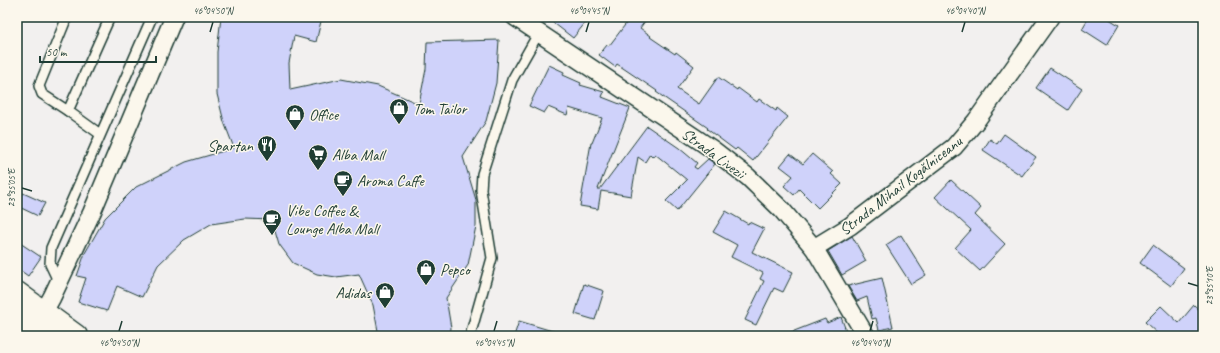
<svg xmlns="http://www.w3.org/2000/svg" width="1220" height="353" viewBox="0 0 1220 353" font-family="Caveat,sans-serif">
<rect width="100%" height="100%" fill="#f2f0ef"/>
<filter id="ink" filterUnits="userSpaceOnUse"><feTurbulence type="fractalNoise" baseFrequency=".025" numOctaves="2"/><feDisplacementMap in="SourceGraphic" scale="8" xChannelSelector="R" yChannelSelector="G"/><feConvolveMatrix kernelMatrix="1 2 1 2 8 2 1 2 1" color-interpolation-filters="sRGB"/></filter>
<g filter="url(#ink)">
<!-- building -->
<g fill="#cfd2fa" stroke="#1f3d34">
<polygon points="221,17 322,17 316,42 294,36 289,63 290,90 341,79 378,86 419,104 426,69 427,42 499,40 496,83 486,121 463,157 476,200 476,226 468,265 446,298 451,328 450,336 379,336 373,305 359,274 336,277 317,274 293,263 279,244 272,220 245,219 211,224 184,240 158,265 142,297 117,286 107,311 78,302 86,278 77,276 85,253 105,218 136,187 186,162 234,148 224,122 217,94 217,52"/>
<polygon points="546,17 590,17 573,38"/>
<polygon points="631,17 648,17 640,28 651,36 650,37 675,54 676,52 694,66 677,89 699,104 718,77 737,90 738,88 757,102 759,99 776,111 777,108 788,117 753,161 737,148 735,150 707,129 708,128 656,92 657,91 617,64 615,67 599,55 607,45 609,46"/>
<polygon points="1089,17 1106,17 1119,25 1107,45 1082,29"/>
<polygon points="549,65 564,72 563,75 581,83 580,85 604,92 602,97 630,108 598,189 600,189 647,126 679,148 697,163 694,167 697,169 708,159 715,164 677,211 666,201 687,180 655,154 653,157 650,154 645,162 638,157 631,196 601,191 598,209 580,206 591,143 592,143 602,118 569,108 567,115 548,107 544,113 529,106"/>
<polygon points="1050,68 1082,89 1068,110 1036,88"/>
<polygon points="1004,134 1036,157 1022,176 983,150 990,139 997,144"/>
<polygon points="790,154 803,164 812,154 833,172 831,174 842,184 818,208 799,189 794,195 784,186 793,176 780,166"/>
<polygon points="951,180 981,208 975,215 1005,244 980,271 955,248 971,230 935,197"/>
<polygon points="23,193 45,203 38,216 17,206"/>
<polygon points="726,211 748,224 749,222 764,229 752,252 793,272 783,292 774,288 756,325 745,320 764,281 760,279 763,273 731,257 737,245 713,232"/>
<polygon points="901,235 926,275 911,284 886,245"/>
<polygon points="852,236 866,261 842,275 828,251"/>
<polygon points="17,241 41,257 28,276 17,268"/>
<polygon points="1153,245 1184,268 1171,286 1140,263"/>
<polygon points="882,278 893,327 879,330 876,318 872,319 867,297 857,301 848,286"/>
<polygon points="584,284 604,291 595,320 575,314"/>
<polygon points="1194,305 1203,313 1203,336 1160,336 1145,322 1161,306 1179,323"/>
<polygon points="841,317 848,336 784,336 784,335 825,319 827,323"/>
<polygon points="519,321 559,333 558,336 514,336"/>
</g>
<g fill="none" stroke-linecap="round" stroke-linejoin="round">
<!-- lane casing -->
<g stroke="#1f3d34" stroke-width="12">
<g id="lane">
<polyline points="67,17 39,86 42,94 68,111 100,134"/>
<polyline points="68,111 110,17"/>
<polyline points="59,283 50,264 51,248 152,17"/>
<polyline points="470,336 492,258 481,190 482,174 512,80 538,34"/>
</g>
</g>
<!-- street casing -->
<g stroke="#1f3d34" stroke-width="20">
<g id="street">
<polyline points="515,17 712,149 748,177 782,210 814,248 866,336"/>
<polyline points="814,248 850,226 954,147 976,121 1050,17"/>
<polyline points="38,322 52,297 92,212 174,17"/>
</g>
</g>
<!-- primary casing -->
<g stroke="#1f3d34" stroke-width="25">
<g id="primary">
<polyline points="17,293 76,336"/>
<polyline points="17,316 45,336"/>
</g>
</g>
<!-- lane -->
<use href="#lane" stroke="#fbf7ec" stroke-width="9"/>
<!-- street -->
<use href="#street" stroke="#fbf7ec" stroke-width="17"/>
<!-- primary -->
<use href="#primary" stroke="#fbf7ec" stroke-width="22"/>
</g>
</g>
<!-- ticks -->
<path fill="none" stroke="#1f3d34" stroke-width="1.5" d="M210,32L213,22M586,32L589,22M962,32L965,22M22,188L32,191M1188,283L1198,286M119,331L122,321M494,331L497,321M870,331L873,321"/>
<!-- icons -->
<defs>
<g id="shop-pin" transform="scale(1)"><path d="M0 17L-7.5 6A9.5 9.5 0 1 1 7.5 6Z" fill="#1f3d34" stroke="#fbf7ec"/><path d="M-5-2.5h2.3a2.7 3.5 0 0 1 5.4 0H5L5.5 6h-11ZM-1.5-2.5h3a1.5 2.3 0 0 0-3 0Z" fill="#fff"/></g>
<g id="restaurant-pin" transform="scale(1)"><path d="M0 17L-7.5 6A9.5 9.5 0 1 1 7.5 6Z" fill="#1f3d34" stroke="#fbf7ec"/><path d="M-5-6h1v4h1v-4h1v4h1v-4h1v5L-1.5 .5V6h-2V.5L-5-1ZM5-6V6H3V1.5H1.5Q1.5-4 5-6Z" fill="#fff"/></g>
<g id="supermarket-pin" transform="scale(1)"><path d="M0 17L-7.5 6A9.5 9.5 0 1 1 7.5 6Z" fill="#1f3d34" stroke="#fbf7ec"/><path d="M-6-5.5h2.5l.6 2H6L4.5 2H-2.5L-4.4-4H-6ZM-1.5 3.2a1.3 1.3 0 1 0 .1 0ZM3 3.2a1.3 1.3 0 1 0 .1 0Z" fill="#fff"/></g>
<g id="cafe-pin" transform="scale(1)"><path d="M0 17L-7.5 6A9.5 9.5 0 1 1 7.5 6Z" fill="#1f3d34" stroke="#fbf7ec"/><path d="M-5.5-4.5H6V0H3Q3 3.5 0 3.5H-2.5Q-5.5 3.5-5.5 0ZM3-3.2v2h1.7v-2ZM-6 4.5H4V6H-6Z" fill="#fff"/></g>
</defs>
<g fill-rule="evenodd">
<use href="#shop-pin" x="399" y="108"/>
<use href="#shop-pin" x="295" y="114"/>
<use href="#restaurant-pin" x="267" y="145"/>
<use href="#supermarket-pin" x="318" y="154"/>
<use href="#cafe-pin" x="343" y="180"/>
<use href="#cafe-pin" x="272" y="219"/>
<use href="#shop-pin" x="426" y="269"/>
<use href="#shop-pin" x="385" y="292"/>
</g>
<g text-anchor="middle" stroke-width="3" stroke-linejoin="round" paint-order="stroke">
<!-- poi labels -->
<g font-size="16" fill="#1f3d34" stroke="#fbf7ec" text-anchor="start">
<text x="413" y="114">Tom Tailor</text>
<text x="309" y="120">Office</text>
<text x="253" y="151" text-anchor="end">Spartan</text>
<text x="332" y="160">Alba Mall</text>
<text x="357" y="186">Aroma Caffe</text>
<text x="286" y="216">Vibe Coffee &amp;<tspan x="286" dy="18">Lounge Alba Mall</tspan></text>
<text x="440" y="275">Pepco</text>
<text x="371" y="298" text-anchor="end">Adidas</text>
</g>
<!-- street labels -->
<g font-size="16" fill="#1f3d34" stroke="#fbf7ec">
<text transform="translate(714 153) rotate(36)" y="6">Strada Livezii</text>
<text transform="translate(900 185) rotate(-38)" y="6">Strada Mihail Kogălniceanu</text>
</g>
</g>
<!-- margin -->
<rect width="1220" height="353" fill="none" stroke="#fbf7ec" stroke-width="44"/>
<!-- scale -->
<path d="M40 56v6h116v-6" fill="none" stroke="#1f3d34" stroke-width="2"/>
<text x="46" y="56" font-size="12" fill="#1f3d34" stroke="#fbf7ec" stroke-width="3" paint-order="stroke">50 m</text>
<rect x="22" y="22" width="1176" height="309" fill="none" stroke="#1f3d34" stroke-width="1.5"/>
<g font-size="10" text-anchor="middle" fill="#1f3d34">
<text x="213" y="14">46°04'50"N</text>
<text x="589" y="14">46°04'45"N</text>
<text x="965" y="14">46°04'40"N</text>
<text transform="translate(11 188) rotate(-90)" y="4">23°35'05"E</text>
<text transform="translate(1209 286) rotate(-90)" y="4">23°35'10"E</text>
<text x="119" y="346">46°04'50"N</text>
<text x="494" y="346">46°04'45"N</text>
<text x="870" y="346">46°04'40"N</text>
</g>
</svg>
